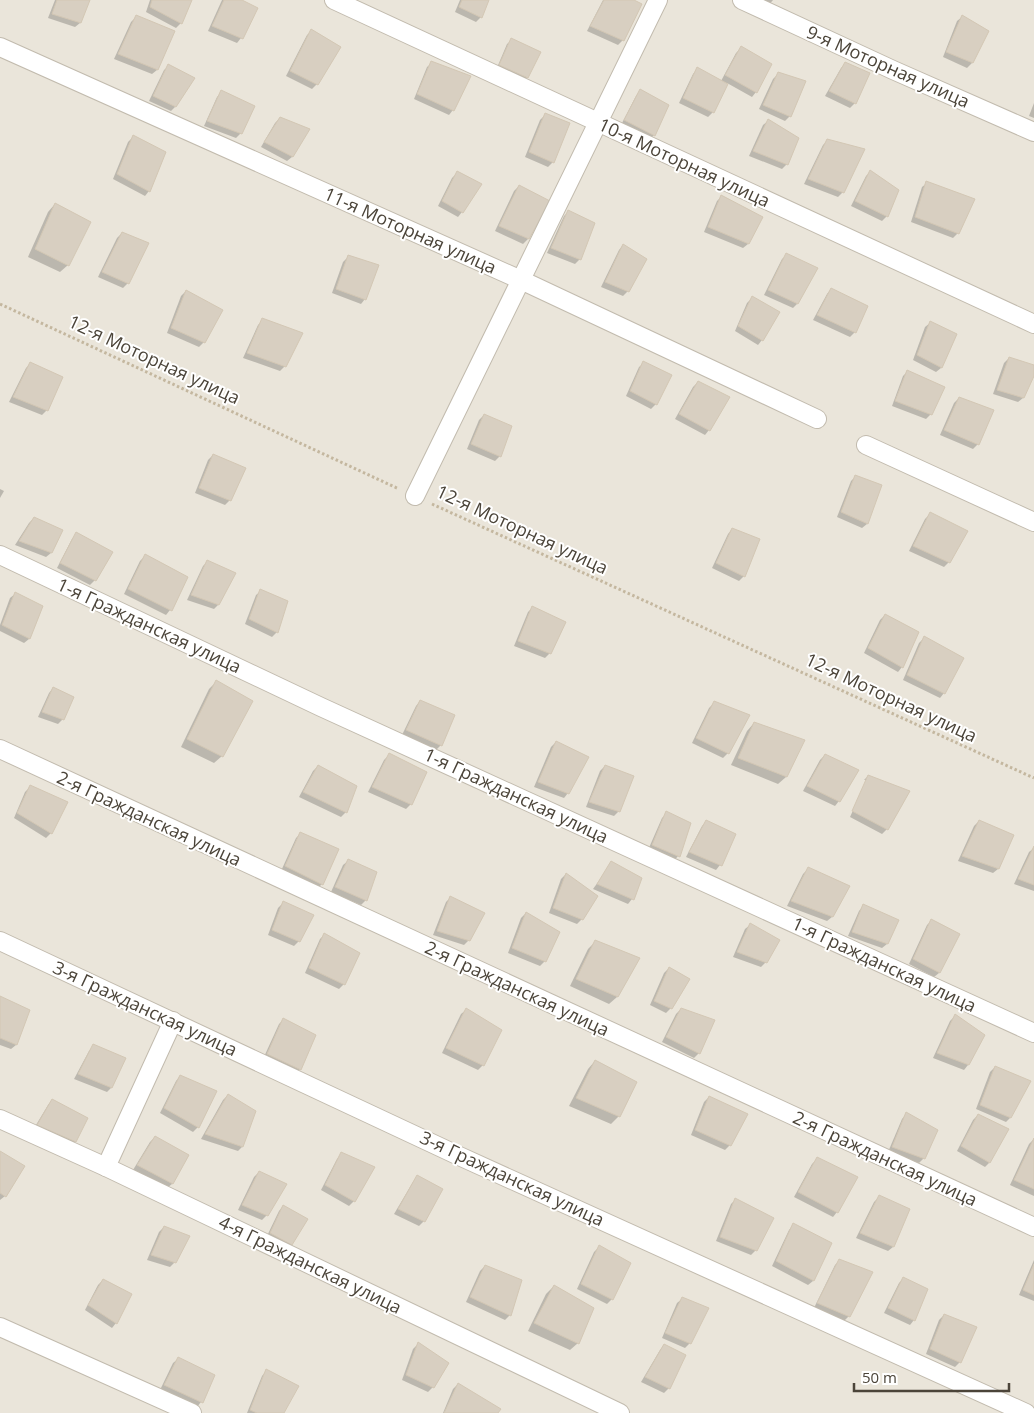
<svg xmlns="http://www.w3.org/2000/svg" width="1034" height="1413" viewBox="0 0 1034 1413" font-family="'Open Sans',sans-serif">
<rect width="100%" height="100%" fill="#f6f3ec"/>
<!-- residential -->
<rect fill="#eae5da" x="0" y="0" width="1034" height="1413"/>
<!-- shadow -->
<g fill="#0003">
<polygon points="55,0 89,0 80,23 75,27 48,18"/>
<polygon points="150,0 190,0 181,23 176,28 146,12"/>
<polygon points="222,0 239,0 241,38 237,43 208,31"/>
<polygon points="460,0 488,0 481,17 476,22 455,12"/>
<polygon points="603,0 632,0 623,40 618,45 587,31"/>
<polygon points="757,0 773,0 768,6"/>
<polygon points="136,17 173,32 157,70 152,74 114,59 131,22"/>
<polygon points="962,17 988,31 972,63 967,68 943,57 957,21"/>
<polygon points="312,31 317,84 312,89 286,76 307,35"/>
<polygon points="512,40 527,77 522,82 496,70 507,44"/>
<polygon points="741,48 756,92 752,97 727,83 713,112 708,117 679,103 693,74 697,69 721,81 736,53"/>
<polygon points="432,63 453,110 449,115 414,99 427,67"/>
<polygon points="846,63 855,103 850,108 825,96 841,68"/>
<polygon points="169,66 175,107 171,111 149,101 164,70"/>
<polygon points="778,74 790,116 785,121 759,109 773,79"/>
<polygon points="640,91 654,135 649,140 621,125 636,96"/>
<polygon points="222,92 241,133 236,138 204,126 217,97"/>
<polygon points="1034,103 1034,118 1029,116"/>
<polygon points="545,115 553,162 548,167 525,157 540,120"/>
<polygon points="280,118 308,130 292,157 287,161 261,147 275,123"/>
<polygon points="768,121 787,164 782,169 749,156 763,125"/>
<polygon points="133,137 149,191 145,196 113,179 128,142"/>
<polygon points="828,140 843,192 838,197 804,184 823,145"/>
<polygon points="870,172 898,190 886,217 882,221 851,206 866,176"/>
<polygon points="457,173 462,212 458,217 438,206 452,178"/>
<polygon points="927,183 958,233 953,238 911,222 922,187"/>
<polygon points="519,186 548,202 528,239 523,244 495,231 514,191"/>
<polygon points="722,196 761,217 748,244 743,248 704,232 717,201"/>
<polygon points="55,204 68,265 60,272 28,257 48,212"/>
<polygon points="569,211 580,259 575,264 547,253 564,216"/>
<polygon points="122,233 128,283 123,288 98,277 117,238"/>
<polygon points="623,245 628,291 623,296 601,287 619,250"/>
<polygon points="787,255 816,269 797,304 793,308 764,295 782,259"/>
<polygon points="348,257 365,299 361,304 332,293 343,262"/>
<polygon points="831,289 855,332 850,337 813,320 827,294"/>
<polygon points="186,291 204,342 199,347 167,333 181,296"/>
<polygon points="752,298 762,340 758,345 735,331 747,303"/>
<polygon points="263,320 285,366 280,371 243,358 258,325"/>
<polygon points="930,323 956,335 941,368 936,372 913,360 925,327"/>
<polygon points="1009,358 1034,366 1034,373 1023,398 1018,402 993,394 1004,363"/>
<polygon points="644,363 656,404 651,409 626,396 639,367"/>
<polygon points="30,364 47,410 42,415 9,402 26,368"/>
<polygon points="907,372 931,414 926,419 892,406 903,376"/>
<polygon points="698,382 709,430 705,435 675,419 693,387"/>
<polygon points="959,398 978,444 973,449 940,435 954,403"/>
<polygon points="484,415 500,456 495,461 467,449 479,420"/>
<polygon points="213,455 230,500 225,505 195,493 208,460"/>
<polygon points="856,476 880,485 867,524 862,528 837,517 851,481"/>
<polygon points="0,489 4,491 0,498"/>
<polygon points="930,514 949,562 944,567 909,551 925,519"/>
<polygon points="34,518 51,553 46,557 15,545 29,523"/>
<polygon points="732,529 744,576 739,581 712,568 728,534"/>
<polygon points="77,534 95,580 90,585 57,568 72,539"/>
<polygon points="145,556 170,610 166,615 124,594 140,561"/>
<polygon points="208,561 218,605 214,609 187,600 203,566"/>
<polygon points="261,591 277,632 272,637 245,624 256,595"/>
<polygon points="15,594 41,607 29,639 24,643 0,631 0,625 10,598"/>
<polygon points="532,608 550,653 545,658 514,646 528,612"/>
<polygon points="885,615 902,667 898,672 864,653 880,620"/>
<polygon points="924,638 944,693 940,698 903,680 919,643"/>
<polygon points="216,682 222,756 214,763 181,747 209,689"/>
<polygon points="53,688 63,719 58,724 38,717 49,693"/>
<polygon points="420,701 441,745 436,750 402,735 416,706"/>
<polygon points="714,703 728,753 723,758 692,743 709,708"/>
<polygon points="754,723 803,741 786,777 778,784 731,765 747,731"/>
<polygon points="556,742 568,793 564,798 534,787 551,747"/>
<polygon points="389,755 411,804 406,809 368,792 384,760"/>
<polygon points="825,755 839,801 835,806 803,791 820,760"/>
<polygon points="318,766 346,812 341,817 299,797 313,771"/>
<polygon points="605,766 619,811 614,816 586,807 600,771"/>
<polygon points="868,776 887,829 882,834 850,817 867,780 864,780"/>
<polygon points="30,787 51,833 46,838 14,818 25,792"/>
<polygon points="667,813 689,824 678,856 674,861 648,850 662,818"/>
<polygon points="707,821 720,865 716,870 686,857 702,826"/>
<polygon points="979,821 1012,836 998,869 993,873 958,861 974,826"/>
<polygon points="301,833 322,884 317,889 281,871 296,838"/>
<polygon points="1034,848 1034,891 1014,884 1029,852"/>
<polygon points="348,861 366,900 361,905 331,892 343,865"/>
<polygon points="612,863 640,879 632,899 628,904 593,889"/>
<polygon points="808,869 832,917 827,921 787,906 803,874"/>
<polygon points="566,874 582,919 577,924 549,913 561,879"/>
<polygon points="450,898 469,940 464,945 433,935 446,902"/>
<polygon points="283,903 299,941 294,946 268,935 278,908"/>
<polygon points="863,906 887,944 882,948 848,936 859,911"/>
<polygon points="526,913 545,961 540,966 508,953 521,918"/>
<polygon points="932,920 958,934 939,973 934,977 909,964 927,925"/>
<polygon points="750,925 766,962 761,967 733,957 745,929"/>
<polygon points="324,935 344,984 339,989 305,973 320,939"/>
<polygon points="596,941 638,959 617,997 609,1004 570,986 588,949"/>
<polygon points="669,968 671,1008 666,1013 650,1005 664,973"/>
<polygon points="0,997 28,1011 16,1045 11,1049 0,1045"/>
<polygon points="681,1009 699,1053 694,1058 662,1042 676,1014"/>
<polygon points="466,1010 483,1065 478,1070 442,1053 461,1014"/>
<polygon points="955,1016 968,1065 964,1070 933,1058 950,1021"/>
<polygon points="284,1019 300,1069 295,1074 263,1059 279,1024"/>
<polygon points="94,1046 111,1088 107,1092 74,1079 89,1051"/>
<polygon points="595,1061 619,1116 611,1124 569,1106 588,1069"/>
<polygon points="995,1067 1010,1118 1006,1122 976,1109 990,1072"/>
<polygon points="180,1076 198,1127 193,1132 160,1113 176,1081"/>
<polygon points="228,1095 242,1147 238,1151 201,1139 223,1100"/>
<polygon points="709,1097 730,1145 725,1150 691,1135 704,1102"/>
<polygon points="52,1100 87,1118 75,1142 70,1146 33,1130 48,1105"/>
<polygon points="906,1114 924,1158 919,1163 888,1152 902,1119"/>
<polygon points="978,1115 989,1163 985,1167 957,1151 973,1120"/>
<polygon points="155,1137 187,1155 172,1184 167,1188 133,1170 150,1142"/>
<polygon points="1034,1139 1034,1196 1010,1185 1029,1144"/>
<polygon points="0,1153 5,1196 0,1200"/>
<polygon points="342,1154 354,1201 349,1206 321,1190 337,1159"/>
<polygon points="817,1159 837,1212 833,1217 794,1197 812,1164"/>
<polygon points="259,1172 267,1215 262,1220 238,1210 254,1177"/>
<polygon points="418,1177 424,1221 419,1226 394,1214 413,1182"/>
<polygon points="879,1197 908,1209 893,1247 888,1251 856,1238 874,1202"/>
<polygon points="736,1199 756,1250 751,1255 716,1241 731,1204"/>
<polygon points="283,1206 291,1244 286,1249 266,1238 279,1211"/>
<polygon points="793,1225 830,1243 813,1281 808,1285 772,1266 789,1230"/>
<polygon points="164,1227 175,1262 170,1267 147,1260 159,1232"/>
<polygon points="599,1247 612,1299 607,1304 577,1289 594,1252"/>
<polygon points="1034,1260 1034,1301 1019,1295"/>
<polygon points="839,1261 849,1316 844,1321 814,1308 835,1265"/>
<polygon points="485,1266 510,1315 505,1320 466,1302 480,1271"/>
<polygon points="904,1278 914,1320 910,1325 884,1313 899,1283"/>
<polygon points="103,1280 116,1323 112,1328 85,1310 98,1285"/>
<polygon points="554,1286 578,1343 570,1350 528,1331 546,1294"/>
<polygon points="682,1299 690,1343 685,1348 662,1338 677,1303"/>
<polygon points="944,1315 960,1362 955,1367 926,1354 939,1320"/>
<polygon points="418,1344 433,1387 428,1392 402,1380 413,1349"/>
<polygon points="664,1345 669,1388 664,1393 641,1382 660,1350"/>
<polygon points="178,1359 201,1402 197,1407 160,1390 173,1363"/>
<polygon points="266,1371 283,1413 247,1413 262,1376"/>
<polygon points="458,1384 497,1413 443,1413 453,1389"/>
</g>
<!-- building -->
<g fill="#d8cfc1" stroke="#d3c7b4">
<polygon points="57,0 90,0 81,23 52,14"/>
<polygon points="152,0 192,0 182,24 150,7"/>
<polygon points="224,0 242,0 258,8 243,39 212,26"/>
<polygon points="462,0 489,0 482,18 459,7"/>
<polygon points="604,0 634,0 642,4 624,41 590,26"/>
<polygon points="136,15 175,31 158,70 118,54"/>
<polygon points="962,15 989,31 973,63 946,52"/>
<polygon points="311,29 341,47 318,85 290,71"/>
<polygon points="511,38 541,52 528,78 499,65"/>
<polygon points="741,46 772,64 757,93 725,75"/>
<polygon points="431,61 471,76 454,111 417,94"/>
<polygon points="845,62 870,73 856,104 829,91"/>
<polygon points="168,64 195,78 176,107 153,96"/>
<polygon points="697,67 728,84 714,113 683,98"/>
<polygon points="778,72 806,81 791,117 763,105"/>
<polygon points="640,89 669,105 655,136 624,120"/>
<polygon points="221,90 255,106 242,134 207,121"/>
<polygon points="545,113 570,123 554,163 529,152"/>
<polygon points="280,117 310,129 293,157 264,142"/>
<polygon points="768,119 799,138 788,165 753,151"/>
<polygon points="133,135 166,152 150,192 117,174"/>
<polygon points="827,139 865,149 844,193 808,179"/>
<polygon points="870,170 899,190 888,217 855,201"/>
<polygon points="457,171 482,184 463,213 442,201"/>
<polygon points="926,181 975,199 959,234 915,217"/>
<polygon points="519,185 550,201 529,239 499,226"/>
<polygon points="721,195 763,217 749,244 708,227"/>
<polygon points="55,203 91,222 69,266 35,249"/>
<polygon points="568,210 595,223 581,260 551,248"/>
<polygon points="122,232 149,243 129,284 102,272"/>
<polygon points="623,244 647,259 629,292 605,282"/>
<polygon points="786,253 818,268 798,304 768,290"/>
<polygon points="348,255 379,265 366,300 336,289"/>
<polygon points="831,288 868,306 856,333 817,315"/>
<polygon points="186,290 223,310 205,343 171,328"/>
<polygon points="752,296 780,312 763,341 738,326"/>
<polygon points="262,318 303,333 286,367 247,353"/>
<polygon points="930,321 957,334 942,368 917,355"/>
<polygon points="1009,357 1034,365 1034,376 1024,398 997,390"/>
<polygon points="643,361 672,375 657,405 630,391"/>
<polygon points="30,362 63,377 48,411 13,397"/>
<polygon points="907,370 945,387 932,415 895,401"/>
<polygon points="698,381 730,397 710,431 679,414"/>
<polygon points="959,397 994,410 979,445 944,430"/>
<polygon points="484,414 512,426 501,457 471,444"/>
<polygon points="213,454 246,468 231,501 199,488"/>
<polygon points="855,475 882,485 868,524 841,512"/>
<polygon points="930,512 968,531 950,563 913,546"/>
<polygon points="34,517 63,530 52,553 19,541"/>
<polygon points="732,528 760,539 745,577 716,563"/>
<polygon points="76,532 113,552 96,581 60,563"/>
<polygon points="145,554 188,577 172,611 128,589"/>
<polygon points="207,560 236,573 219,605 191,595"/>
<polygon points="260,589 288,601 278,633 249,619"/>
<polygon points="15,592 43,606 30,639 2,625"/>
<polygon points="532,606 566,622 551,654 518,641"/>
<polygon points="885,614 919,632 903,668 868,648"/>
<polygon points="924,636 964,658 945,694 907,675"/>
<polygon points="216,680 253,701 223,757 187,739"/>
<polygon points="53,687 74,697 64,720 42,712"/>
<polygon points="420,700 455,715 442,746 406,730"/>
<polygon points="714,701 750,715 729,754 696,738"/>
<polygon points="754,722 805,740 787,777 738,758"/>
<polygon points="556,741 589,757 569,794 538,782"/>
<polygon points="389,753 427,772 412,805 372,787"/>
<polygon points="825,754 859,770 840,802 807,786"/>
<polygon points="318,765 357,786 347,813 303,792"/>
<polygon points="605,765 634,776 620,812 589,802"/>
<polygon points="868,775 910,791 888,830 852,811"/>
<polygon points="30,785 68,802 52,834 17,813"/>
<polygon points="666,811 691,823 680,857 652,845"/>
<polygon points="706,820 736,834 722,866 689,852"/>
<polygon points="979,820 1014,835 999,869 962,856"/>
<polygon points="300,832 339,849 323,885 285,866"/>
<polygon points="1034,846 1034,885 1018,879"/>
<polygon points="348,859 377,872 367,901 335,887"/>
<polygon points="611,861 642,878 634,900 597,884"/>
<polygon points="808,867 850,886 833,917 791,901"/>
<polygon points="566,873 598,896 583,920 553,908"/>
<polygon points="450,896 485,913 470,941 437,931"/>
<polygon points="283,901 314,915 300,942 272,930"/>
<polygon points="863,904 899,920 888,944 852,932"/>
<polygon points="526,912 560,932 546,962 512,948"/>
<polygon points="931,919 960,934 940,973 913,959"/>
<polygon points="750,923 780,940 767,963 737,952"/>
<polygon points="324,933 360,953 345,985 309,968"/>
<polygon points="595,940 640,958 618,997 576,979"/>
<polygon points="669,967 690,979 672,1009 654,1001"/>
<polygon points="0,996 30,1010 17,1045 0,1038"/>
<polygon points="466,1008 502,1030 484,1066 446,1048"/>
<polygon points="681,1008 715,1020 700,1054 666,1037"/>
<polygon points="955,1014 985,1035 969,1065 937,1053"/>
<polygon points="283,1018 316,1035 301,1070 267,1054"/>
<polygon points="93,1044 126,1058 112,1088 78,1074"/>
<polygon points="595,1060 637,1082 620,1117 576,1098"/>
<polygon points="995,1066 1031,1081 1011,1118 980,1105"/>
<polygon points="180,1075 217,1091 199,1128 164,1108"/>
<polygon points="228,1094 256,1111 243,1147 205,1134"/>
<polygon points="709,1096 748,1114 731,1146 695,1130"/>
<polygon points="52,1099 88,1118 76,1142 37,1125"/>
<polygon points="906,1112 938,1130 925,1159 892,1147"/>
<polygon points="978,1114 1009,1129 990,1163 961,1146"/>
<polygon points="155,1136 189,1155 173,1184 137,1165"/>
<polygon points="1034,1138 1034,1189 1014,1180"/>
<polygon points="0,1151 25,1166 6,1197 0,1193"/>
<polygon points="341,1152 375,1167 355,1202 325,1185"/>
<polygon points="817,1157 858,1177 838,1213 798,1192"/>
<polygon points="259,1171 287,1184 268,1216 242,1205"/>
<polygon points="417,1175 443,1189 425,1222 398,1209"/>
<polygon points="879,1195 910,1209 894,1247 860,1233"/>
<polygon points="735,1198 774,1218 757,1251 720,1237"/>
<polygon points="283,1205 308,1219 292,1245 270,1233"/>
<polygon points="793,1223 832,1243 814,1281 776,1261"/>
<polygon points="164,1226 190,1236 176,1263 151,1255"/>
<polygon points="599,1245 631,1263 613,1300 581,1284"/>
<polygon points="839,1259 873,1272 850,1317 817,1303"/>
<polygon points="1034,1264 1034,1295 1023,1290"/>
<polygon points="485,1265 522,1280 511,1316 470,1297"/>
<polygon points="903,1277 928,1289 915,1321 888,1308"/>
<polygon points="103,1279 132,1294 117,1324 88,1305"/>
<polygon points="554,1285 594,1308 579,1344 534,1323"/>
<polygon points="682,1297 709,1308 691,1344 665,1333"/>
<polygon points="944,1314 977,1327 961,1363 930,1349"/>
<polygon points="418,1342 449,1363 434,1388 406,1375"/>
<polygon points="664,1344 686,1355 670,1389 645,1377"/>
<polygon points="178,1357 215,1375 203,1403 164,1385"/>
<polygon points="266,1369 299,1386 284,1413 257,1413 250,1410"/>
<polygon points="458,1383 501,1409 498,1413 444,1413"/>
</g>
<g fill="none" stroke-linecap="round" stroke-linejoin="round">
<!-- street casing -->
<g stroke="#c2bbae" stroke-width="20">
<g id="street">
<polyline points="334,0 1034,324"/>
<polyline points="742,0 893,70 1034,132"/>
<polyline points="0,47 521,280 817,419"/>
<polyline points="866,445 1034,522"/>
<polyline points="415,496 658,0"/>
<polyline points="0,555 321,707 1034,1033"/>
<polyline points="0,749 1034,1227"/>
<polyline points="0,941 457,1155 1026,1413"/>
<polyline points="0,1119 106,1167 620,1413"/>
<polyline points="106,1167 173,1021"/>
<polyline points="0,1327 192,1413"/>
</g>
</g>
<!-- path -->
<g stroke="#c4b79f" stroke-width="3" stroke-dasharray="2.5 2.5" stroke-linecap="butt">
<polyline points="0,304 399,489"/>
<polyline points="432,504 1034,778"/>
</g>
<!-- street -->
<use href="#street" stroke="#fff" stroke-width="18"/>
</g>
<g text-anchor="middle" stroke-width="4" stroke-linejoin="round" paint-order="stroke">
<!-- street labels -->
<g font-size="18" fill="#4b4439" stroke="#fff">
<text transform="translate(888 67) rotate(24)" y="6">9-я Моторная улица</text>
<text transform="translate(684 163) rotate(25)" y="6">10-я Моторная улица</text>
<text transform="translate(410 231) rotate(24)" y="6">11-я Моторная улица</text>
<text transform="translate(154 360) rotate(25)" y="6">12-я Моторная улица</text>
<text transform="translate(522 530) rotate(25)" y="6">12-я Моторная улица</text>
<text transform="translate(149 626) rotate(25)" y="6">1-я Гражданская улица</text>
<text transform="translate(891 698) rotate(25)" y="6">12-я Моторная улица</text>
<text transform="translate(516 796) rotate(25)" y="6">1-я Гражданская улица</text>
<text transform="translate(149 819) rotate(25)" y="6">2-я Гражданская улица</text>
<text transform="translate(884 965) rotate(25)" y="6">1-я Гражданская улица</text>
<text transform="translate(517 989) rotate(25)" y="6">2-я Гражданская улица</text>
<text transform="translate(145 1009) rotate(25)" y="6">3-я Гражданская улица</text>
<text transform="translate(885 1159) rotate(25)" y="6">2-я Гражданская улица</text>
<text transform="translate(512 1179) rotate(25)" y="6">3-я Гражданская улица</text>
<text transform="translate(310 1265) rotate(26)" y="6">4-я Гражданская улица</text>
</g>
</g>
<!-- scale -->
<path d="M854 1383v8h155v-8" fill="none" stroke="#4b4439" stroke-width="2.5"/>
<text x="862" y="1383" font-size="15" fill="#4b4439" stroke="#ffffff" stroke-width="4" paint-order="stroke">50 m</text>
</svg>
